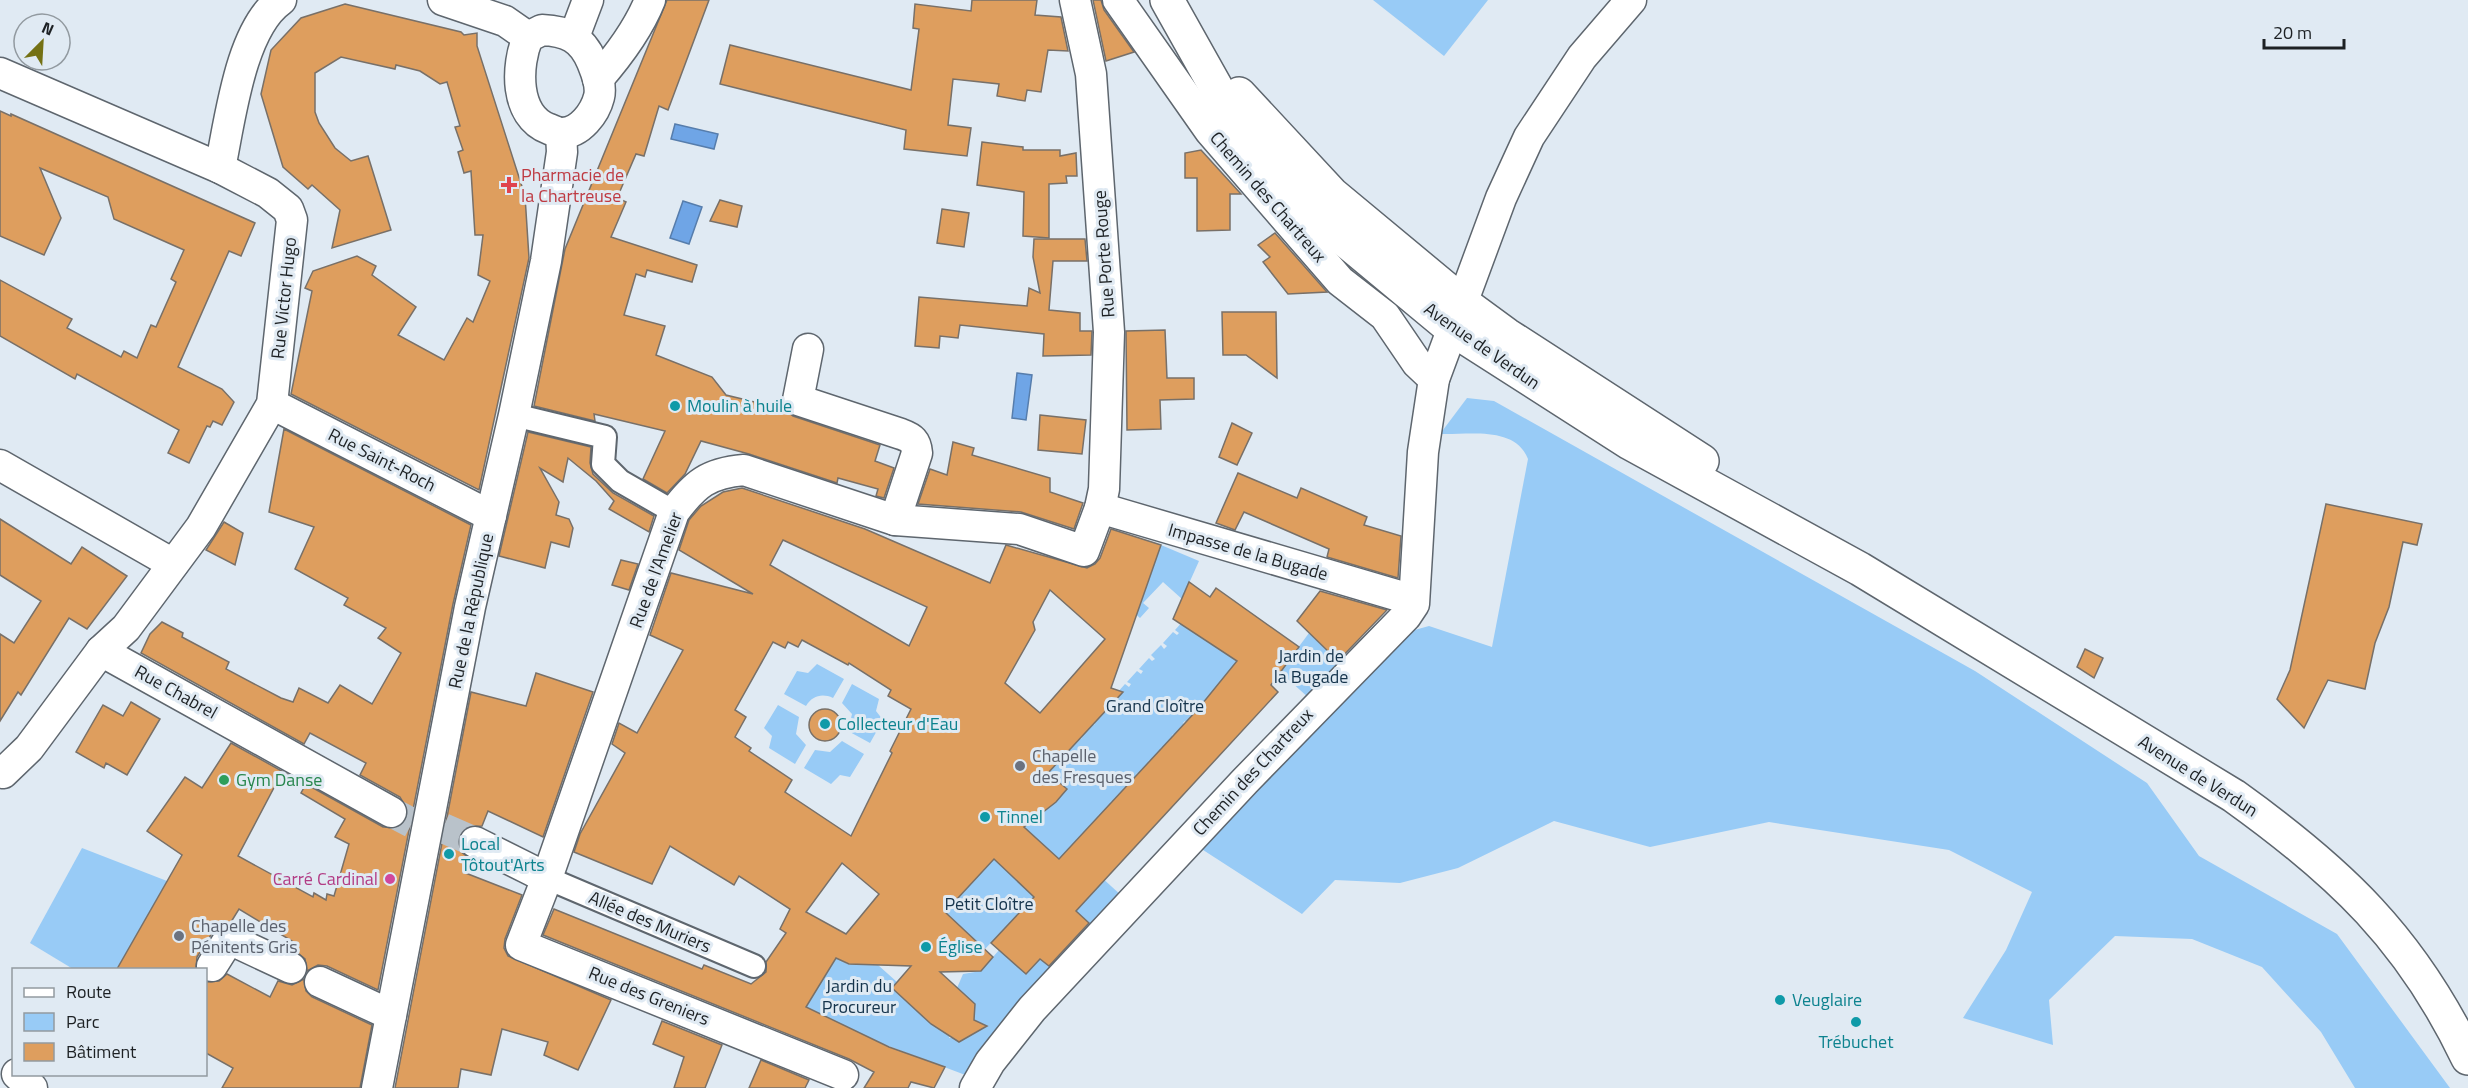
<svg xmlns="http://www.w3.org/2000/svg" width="2468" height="1088" viewBox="0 0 2468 1088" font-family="'Titillium Web',sans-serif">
<rect width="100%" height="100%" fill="#e0eaf3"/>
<!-- green -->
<g fill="#98cbf6">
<polygon points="1373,0 1488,0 1444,56"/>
<path d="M1467,398L1494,401L1975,671L2147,783L2199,856L2337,934L2450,1088H2355L2321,1032L2262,967L2192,939L2115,936L2049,1000L2053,1045L1963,1018L2006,950L2032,892L1949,850L1769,822L1650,847L1554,821L1458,868L1400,883L1335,880L1302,914L1200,848L1386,638L1429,626L1492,647L1528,459C1515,426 1470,435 1440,434Z"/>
<polygon points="1161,545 1199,561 1182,599 1163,582 1143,603 1149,608 1140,618 1114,595 1138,557 1155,562"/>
<polygon points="1184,620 1226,649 1224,653 1226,654 1229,650 1244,661 1209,695 1201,711 1197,708 1195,710 1198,714 1189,724 1185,721 1183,723 1187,727 1177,737 1173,734 1172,736 1175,739 1166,750 1162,747 1160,749 1163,752 1154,763 1149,760 1148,763 1151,766 1141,776 1137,773 1136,776 1139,779 1129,790 1125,787 1123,789 1127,792 1116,804 1112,801 1110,803 1114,807 1103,818 1099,815 1098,817 1101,820 1075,842 1062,862 1012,816 1054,803 1067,789 1045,770 1053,762 1057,765 1059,763 1056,759 1065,748 1070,750 1067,746 1077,736 1081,739 1083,736 1080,733 1090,722 1093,725 1095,724 1092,720 1101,710 1105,713 1107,711 1103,707 1113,697 1117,700 1119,698 1116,694 1125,684 1129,687 1131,684 1127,682 1137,671 1141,674 1143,671 1139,669 1149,658 1152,661 1155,659 1151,655 1161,645 1164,649 1167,646 1163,643 1173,632 1177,635 1179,633 1175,630"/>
<polygon points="1309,633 1341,665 1310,699 1280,672"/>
<path d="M817,664L844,679L833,698C822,693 812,696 806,706L784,694L797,671L808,673Z"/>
<polygon points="852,684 879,699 876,711 883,720 870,743 848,731 852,714 842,703"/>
<polygon points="778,705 799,717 796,734 806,745 795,764 769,748 772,736 764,728"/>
<polygon points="842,741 864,754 850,777 840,775 831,784 804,768 815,750 830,752"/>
<polygon points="82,848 167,881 117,969 73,969 30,943"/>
<polygon points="994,859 1034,897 985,949 945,912"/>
<polygon points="1090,867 1122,896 1095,928 1076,911"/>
<polygon points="999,950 1026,974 1041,958 1055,970 968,1076 870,1039 806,1007 836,958 850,965 856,954 870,961 870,965 878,965 897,982 892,988 895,991 932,1025 951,1030 949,1038 952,1038 954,1031 973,1020 957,988 963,974 981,971"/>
</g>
<!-- water -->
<g fill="#6fa5e6" stroke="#567dac" stroke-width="1.5">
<polygon points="675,124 718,134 714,149 671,139"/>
<polygon points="683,201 702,207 689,244 670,238"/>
<polygon points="1017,373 1032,375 1026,420 1012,418"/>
</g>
<!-- building -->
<g fill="#de9e5e" stroke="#787068" stroke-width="1.5" fill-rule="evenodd">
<polygon points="667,0 709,0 668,110 659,106 644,156 636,154 617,198 626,202 611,237 697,265 692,282 647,270 645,277 636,274 624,315 665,326 656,355 712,377 726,395 784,409 793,416 880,445 875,461 894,468 884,498 876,496 878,489 838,478 837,483 749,454 701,441 685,474 667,493 643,479 665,431 594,414 595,421 534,406 565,249"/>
<polygon points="972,0 1037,0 1035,15 1061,17 1068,51 1048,50 1041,92 1027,90 1025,101 997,96 999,84 953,79 948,125 971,128 967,156 904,149 906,130 720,84 730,45 911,90 919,29 913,28 915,4 971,11"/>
<polygon points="1093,0 1101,0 1104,10 1134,52 1106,61"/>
<polygon points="345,4 461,32 464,35 477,33 477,46 525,196 529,258 479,490 291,394 312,291 305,288 313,271 357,256 376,266 372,275 416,307 398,335 444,360 467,318 473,322 490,281 478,275 483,235 475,235 471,171 464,173 458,152 463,150 455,127 460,126 447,82 440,84 420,71 396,65 395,69 341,57 315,73 315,112 319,123 335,148 351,161 368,156 391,230 332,248 340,210 312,185 308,189 283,167 261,94 271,50 301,18"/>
<polygon points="0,111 11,116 11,114 255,223 241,256 229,251 178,367 222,389 234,402 222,425 213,421 210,427 207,426 189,463 168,453 179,430 77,374 75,379 0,336 0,280 72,319 67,328 121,357 124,351 137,358 151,325 156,327 176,282 171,279 184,250 114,219 108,197 40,168 61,218 44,255 0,236"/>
<polygon points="982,142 1023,147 1023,150 1060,150 1060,156 1076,153 1077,176 1066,176 1067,183 1049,184 1049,238 1023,236 1024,192 977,185"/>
<polygon points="1201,150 1241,194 1230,194 1230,230 1197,231 1197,178 1185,178 1185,153"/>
<polygon points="720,200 742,206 737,227 710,221"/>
<polygon points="942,209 969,213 964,247 937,243"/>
<polygon points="1275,233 1327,292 1288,294 1263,262 1270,257 1258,245"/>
<polygon points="1034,239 1085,239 1087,261 1053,261 1049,310 1080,313 1080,331 1092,331 1091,355 1043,356 1044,334 960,325 958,338 940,336 939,348 915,346 919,297 1027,306 1029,288 1040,293 1033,257"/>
<polygon points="1222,312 1276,312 1277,378 1246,355 1223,355"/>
<polygon points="1165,330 1167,378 1194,378 1194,399 1160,400 1161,429 1127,430 1126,331"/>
<polygon points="1040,415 1086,420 1082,454 1038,450"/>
<polygon points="1232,423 1252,433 1237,465 1219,457"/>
<polygon points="284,429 471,525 453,604 378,990 327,966 318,965 307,971 305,959 294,950 297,944 239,909 231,922 221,924 214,930 197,957 196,969 117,969 182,855 147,831 185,777 202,788 231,743 289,775 284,785 277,782 238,856 313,897 314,893 326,900 327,894 334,896 349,844 335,837 345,819 301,793 306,784 383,827 399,827 406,820 408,811 400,797 360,775 366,763 310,733 304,744 141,653 150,634 162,622 183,633 182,637 229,662 226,669 281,698 293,702 299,688 328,703 340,685 372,704 401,653 378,638 386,628 344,605 348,598 295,569 314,527 269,512"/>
<polygon points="528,432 591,447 590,463 593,474 613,493 654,516 649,532 609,509 614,501 596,481 568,458 563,482 540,468 559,502 556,515 569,519 573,528 569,547 551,542 545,568 499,556"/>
<polygon points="953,442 974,448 972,455 1050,478 1050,492 1083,503 1074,529 1021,512 918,504 930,469 947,475"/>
<polygon points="1238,473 1297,498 1301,488 1367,517 1364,525 1401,536 1398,578 1327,557 1329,549 1244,512 1235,530 1216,523"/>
<path d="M742,488L865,529L990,583L1006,545L1087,568L1095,564L1100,558L1111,529L1161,545L1111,688L1123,692L1048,773L1067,789L1056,802L1024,827L1059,859L1198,709L1237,661L1173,619L1189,582L1210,597L1216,588L1299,647L1271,685L1278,692L1076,911L1089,923L1049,966L1040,959L1026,974L991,943L1034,897L994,859L945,912L993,957L981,971L940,972L975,1004L974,1020L987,1026L959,1042L931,1024L892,988L911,966L849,964L836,958L806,1007L889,1047L945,1067L934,1088L911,1082L908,1088H864L874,1072L849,1059L543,935L554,909L702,969L704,965L751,984L766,972V962L786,933L780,929L790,909L739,876L734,885L670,846L652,884L574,852L580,834L625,753L612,744L619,723L637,733L683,650L650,635L671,573L753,594L679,550L689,520L701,506L723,492ZM783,540L927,607L909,646L770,565ZM1050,590L1105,639L1040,713L1005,683L1035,630L1033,622ZM802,640L848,665L849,663L891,690L888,696L911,709L890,751L892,753L851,836L785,792L792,780L749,751L751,748L735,737L746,717L735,710L773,642L785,648L788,642L798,647ZM842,863L879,894L846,934L806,912Z"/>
<polygon points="2326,504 2422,524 2417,545 2403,542 2389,607 2375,643 2365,689 2328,680 2304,728 2277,699 2290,670"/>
<polygon points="0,519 71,564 82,547 127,576 87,629 69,618 21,695 18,692 0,721 0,634 14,643 41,601 0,575"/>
<polygon points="224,522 243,533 235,565 206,550"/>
<polygon points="621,560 638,564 629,590 612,585"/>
<polygon points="1320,591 1387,610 1338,661 1297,621"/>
<polygon points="2085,649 2103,658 2094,678 2077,667"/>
<polygon points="536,673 593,692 543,837 488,811 482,826 466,827 459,835 460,851 469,858 463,872 522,895 505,939 504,948 508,956 611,1000 578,1070 544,1055 548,1042 502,1029 491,1075 461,1069 458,1088 395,1088 471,692 526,706"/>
<polygon points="131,702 160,719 127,775 106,763 104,768 76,752 103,705 123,716"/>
<circle cx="825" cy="725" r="16"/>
<polygon points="227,974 270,997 278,981 292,985 304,979 306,991 312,997 372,1025 360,1088 222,1088 233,1068 206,1053 206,982 219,981"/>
<polygon points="662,1021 722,1045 705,1088 674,1088 684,1057 653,1044"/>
<polygon points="761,1060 809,1080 805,1088 749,1088"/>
</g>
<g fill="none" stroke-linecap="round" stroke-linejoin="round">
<!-- minor-tunnel -->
<g stroke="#b9c2ca" stroke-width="30" stroke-dasharray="30 15" stroke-linecap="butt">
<polyline points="391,812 412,823"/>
<polyline points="443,828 475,842"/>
</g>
<!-- pedestrian casing -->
<g stroke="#5e666e" stroke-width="26">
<g id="pedestrian">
<polyline points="514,415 605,437 603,464 620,481 674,512"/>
<polyline points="547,878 754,966"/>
</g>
</g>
<!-- minor casing -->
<g stroke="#5e666e" stroke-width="33">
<g id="minor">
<polyline points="443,0 505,21 528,37"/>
<polyline points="1118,0 1210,131 1340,281 1385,316 1417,363 1434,379"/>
<path d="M542,30C567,31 582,38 592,62C596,72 602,85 599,97C595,113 580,133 562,133C558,133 552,130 549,129C514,116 516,65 528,37Z"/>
<polyline points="574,37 588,0"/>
<polyline points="0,73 220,168 268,193 288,209 292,220 272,404 201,527 126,628 101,651 29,748 3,773 0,771"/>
<path d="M598,79C619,55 638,30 650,0"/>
<path d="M220,168C230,121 240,29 281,0"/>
<path d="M808,349L798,400L901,434C912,438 916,441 917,453L895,520"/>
<polyline points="272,404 491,516"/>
<polyline points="0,465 173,564"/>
<polyline points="1100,508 1396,595"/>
<polyline points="101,651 391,812"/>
<polyline points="475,842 547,878"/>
<polyline points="212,966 229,939 291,968"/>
<polyline points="320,982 391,1015"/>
<polyline points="17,1074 32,1088"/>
<path d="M843,1075L521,945L547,878L674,512C695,484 708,473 744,470L895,520L1019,529L1084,551L1100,508L1104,489L1109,332L1091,74L1075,0"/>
<polyline points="377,1088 470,607 514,415 546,261 562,152 561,133"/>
<polyline points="975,1088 990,1062 1032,1009 1245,781 1406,616 1414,604 1423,452 1434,379 1501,198 1529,137 1582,57 1631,0"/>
</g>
</g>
<!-- secondary casing -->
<g stroke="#5e666e" stroke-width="36">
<g id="secondary">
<path d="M1167,0L1222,98L1261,157L1317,217L1452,329L1630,443L1860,569L2234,796C2340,872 2411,939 2468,1058"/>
<polyline points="1239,94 1332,194 1462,302 1507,335 1702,461"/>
</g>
</g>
<!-- pedestrian -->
<use href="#pedestrian" stroke="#fff" stroke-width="22"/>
<!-- minor -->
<use href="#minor" stroke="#fff" stroke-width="30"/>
<!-- secondary -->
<use href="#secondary" stroke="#fff" stroke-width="33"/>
</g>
<!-- markers -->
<path fill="#e0444e" stroke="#e0eaf3" stroke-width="2" d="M506 176h6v6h6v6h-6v6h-6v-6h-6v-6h6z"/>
<g fill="#0f9aa8" stroke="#e0eaf3" stroke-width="2">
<circle cx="675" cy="406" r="6"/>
<circle cx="825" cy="724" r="6"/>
<circle cx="985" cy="817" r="6"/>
<circle cx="449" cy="854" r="6"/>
<circle cx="926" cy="947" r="6"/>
<circle cx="1780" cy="1000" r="6"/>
<circle cx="1856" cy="1022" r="6"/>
</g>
<g fill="#6b7280" stroke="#e0eaf3" stroke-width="2">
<circle cx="1020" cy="766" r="6"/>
<circle cx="179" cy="936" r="6"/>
</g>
<circle fill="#2e9e5b" stroke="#e0eaf3" stroke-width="2" cx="224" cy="780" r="6"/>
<circle fill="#d1479c" stroke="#e0eaf3" stroke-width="2" cx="390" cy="879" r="6"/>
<g text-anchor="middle" stroke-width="6" stroke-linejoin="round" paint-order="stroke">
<!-- health labels -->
<g font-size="18" fill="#be3a42" stroke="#e0eaf3" text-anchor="start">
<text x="521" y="181">Pharmacie de<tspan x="521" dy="21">la Chartreuse</tspan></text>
</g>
<!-- street labels -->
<g font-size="18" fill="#1d2124" stroke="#e0eaf3">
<text transform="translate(1268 197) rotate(49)" y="6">Chemin des Chartreux</text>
<text transform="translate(1104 254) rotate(-94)" y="6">Rue Porte Rouge</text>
<text transform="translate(284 298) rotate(-84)" y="6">Rue Victor Hugo</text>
<text transform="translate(1482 346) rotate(35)" y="6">Avenue de Verdun</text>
<text transform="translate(382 460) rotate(27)" y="6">Rue Saint-Roch</text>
<text transform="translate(1248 552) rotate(16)" y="6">Impasse de la Bugade</text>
<text transform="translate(656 570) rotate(-70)" y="6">Rue de l'Amelier</text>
<text transform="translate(471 611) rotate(-78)" y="6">Rue de la République</text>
<text transform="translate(176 692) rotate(29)" y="6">Rue Chabrel</text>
<text transform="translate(1253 772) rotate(-47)" y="6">Chemin des Chartreux</text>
<text transform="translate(2198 776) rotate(32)" y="6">Avenue de Verdun</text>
<text transform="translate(650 922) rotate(23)" y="6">Allée des Muriers</text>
<text transform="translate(649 996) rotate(22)" y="6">Rue des Greniers</text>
</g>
<!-- culture labels -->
<g font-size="18" fill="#0d838f" stroke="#e0eaf3" text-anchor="start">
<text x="687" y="412">Moulin à huile</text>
<text x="837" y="730">Collecteur d'Eau</text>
<text x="997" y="823">Tinnel</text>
<text x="461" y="850">Local<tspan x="461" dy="21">Tôtout'Arts</tspan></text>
<text x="938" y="953">Église</text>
<text x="1792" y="1006">Veuglaire</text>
<text x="1856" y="1048" text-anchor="middle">Trébuchet</text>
</g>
<!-- park labels -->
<g font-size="18" fill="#15344c" stroke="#e0eaf3">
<text x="1311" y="662">Jardin de<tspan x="1311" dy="21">la Bugade</tspan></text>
<text x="1155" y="712">Grand Cloître</text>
<text x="989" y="910">Petit Cloître</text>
<text x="859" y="992">Jardin du<tspan x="859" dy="21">Procureur</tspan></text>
</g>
<!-- worship labels -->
<g font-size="18" fill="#5b616d" stroke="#e0eaf3" text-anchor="start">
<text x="1032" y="762">Chapelle<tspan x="1032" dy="21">des Fresques</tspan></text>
<text x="191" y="932">Chapelle des<tspan x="191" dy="21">Pénitents Gris</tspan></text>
</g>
<!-- leisure labels -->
<g font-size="18" fill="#27864d" stroke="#e0eaf3" text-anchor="start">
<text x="236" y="786">Gym Danse</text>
</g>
<!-- hotel labels -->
<g font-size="18" fill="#b23c85" stroke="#e0eaf3" text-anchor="end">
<text x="378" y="885">Carré Cardinal</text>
</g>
</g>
<!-- legend -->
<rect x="12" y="968" width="195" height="108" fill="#e0eaf3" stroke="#929aa0" stroke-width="1.5"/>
<rect x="24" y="988" width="30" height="9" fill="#ffffff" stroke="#929aa0" stroke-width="1.5"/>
<text x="66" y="998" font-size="18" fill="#1d2124">Route</text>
<rect x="24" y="1013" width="30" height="18" fill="#98cbf6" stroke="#929aa0" stroke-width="1.5"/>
<text x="66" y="1028" font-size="18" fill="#1d2124">Parc</text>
<rect x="24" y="1043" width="30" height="18" fill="#de9e5e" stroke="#929aa0" stroke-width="1.5"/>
<text x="66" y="1058" font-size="18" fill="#1d2124">Bâtiment</text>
<!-- north arrow -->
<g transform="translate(42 42) rotate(24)"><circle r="28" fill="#e0eaf3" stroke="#929aa0" stroke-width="1.5"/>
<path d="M0-4.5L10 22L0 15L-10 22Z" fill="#747114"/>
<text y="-9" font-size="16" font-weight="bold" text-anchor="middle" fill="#1d2124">N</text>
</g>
<!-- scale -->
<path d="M2264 39v9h80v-9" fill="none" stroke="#1d2124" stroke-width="3"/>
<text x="2273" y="39" font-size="18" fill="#1d2124" stroke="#e0eaf3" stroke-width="4.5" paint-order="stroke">20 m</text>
</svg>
